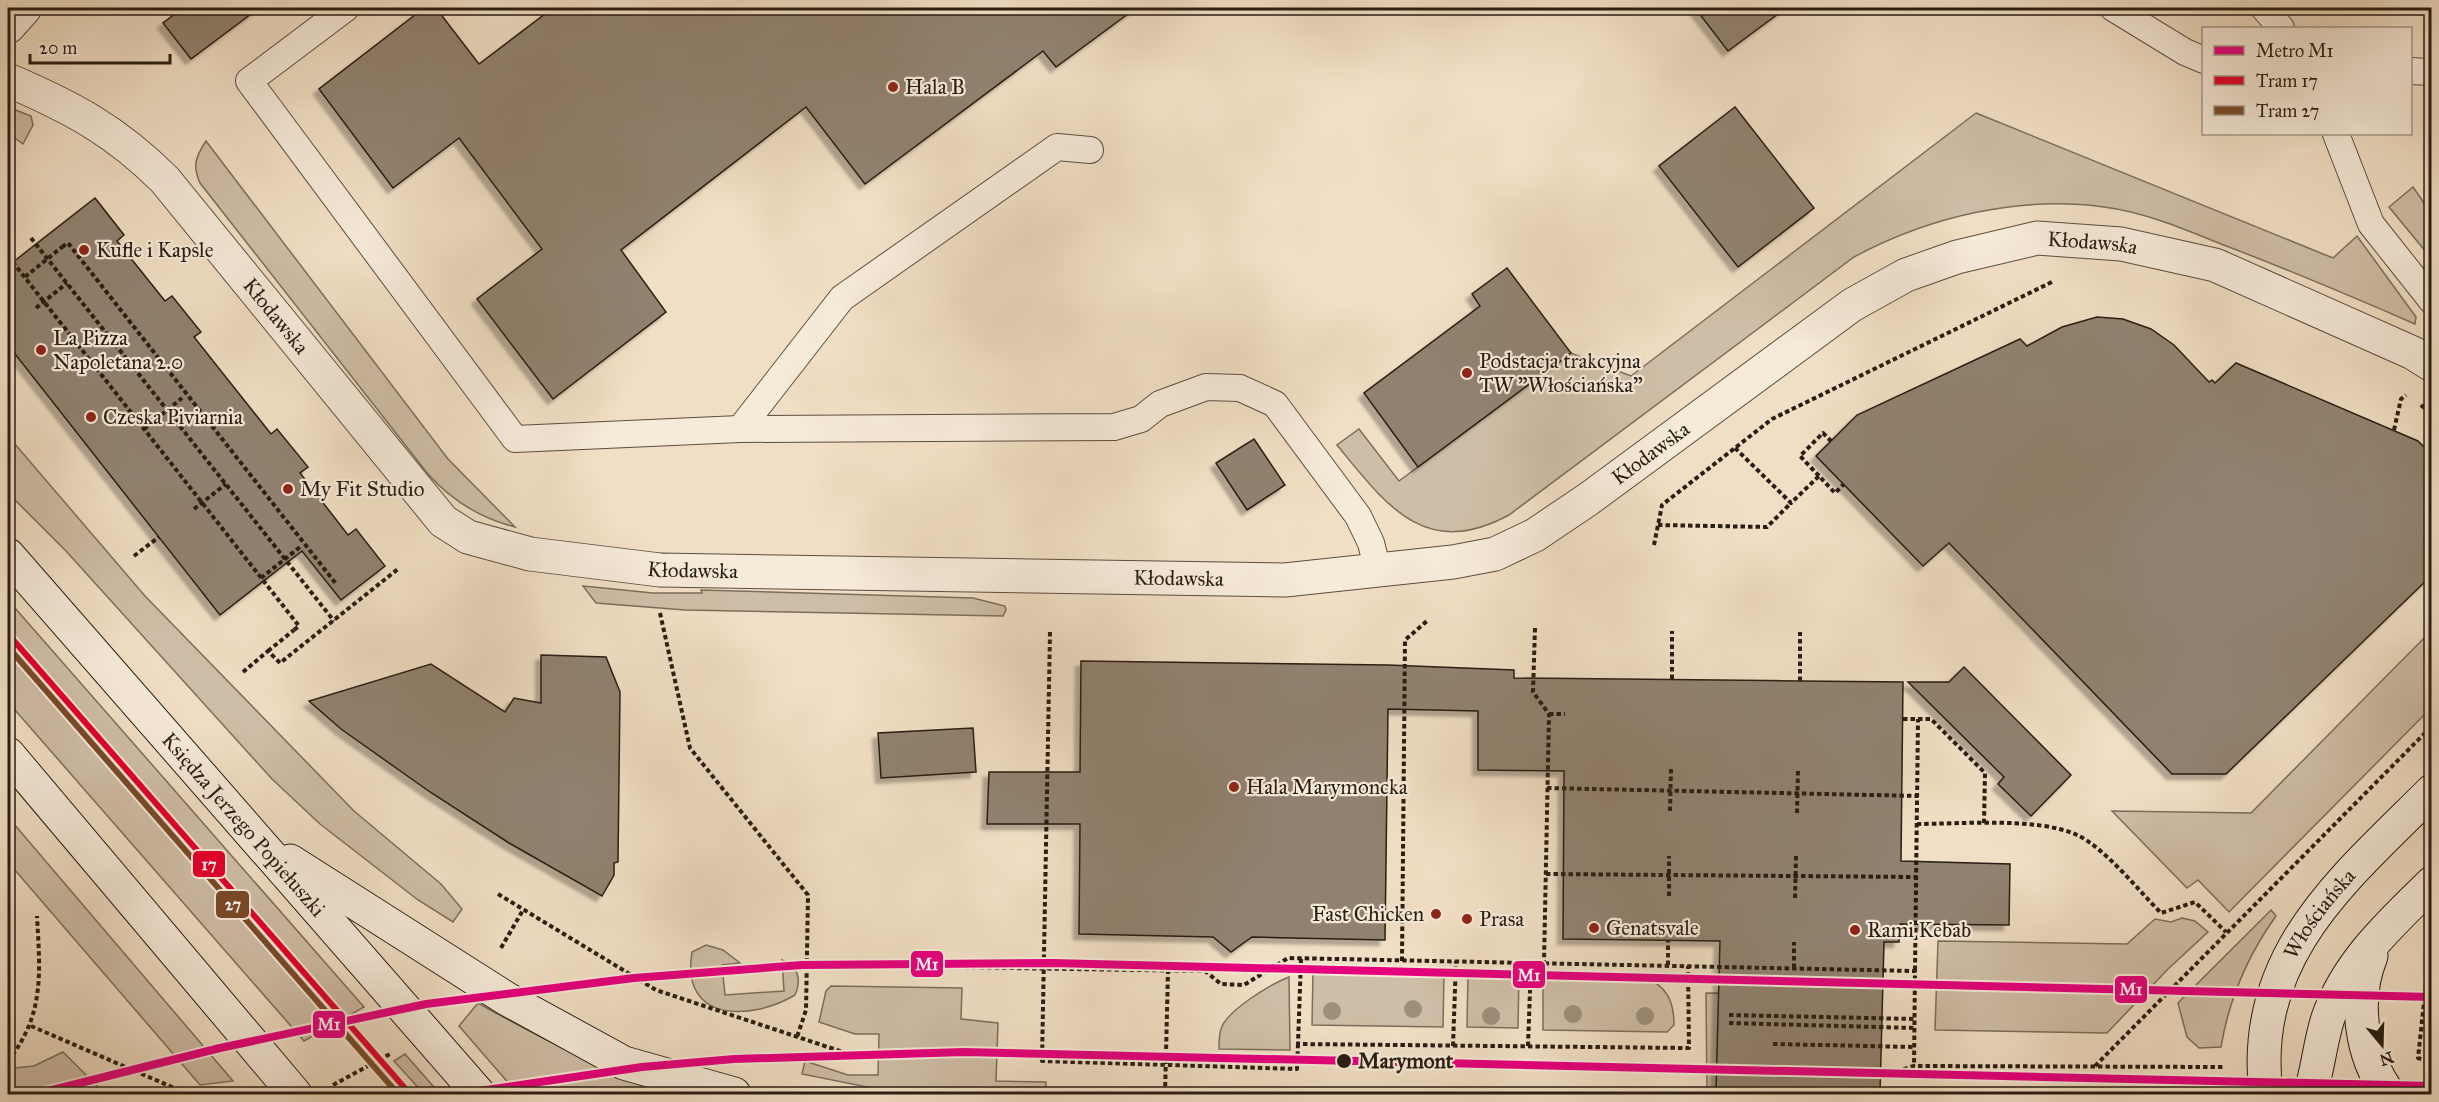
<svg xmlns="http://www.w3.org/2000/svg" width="2439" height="1102" viewBox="0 0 2439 1102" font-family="'IM FELL Great Primer',serif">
<defs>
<filter id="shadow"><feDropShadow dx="-5.5" dy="5.5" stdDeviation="1.5" flood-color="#0004"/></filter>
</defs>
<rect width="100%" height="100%" fill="#f1dfc5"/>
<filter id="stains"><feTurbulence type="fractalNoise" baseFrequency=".00333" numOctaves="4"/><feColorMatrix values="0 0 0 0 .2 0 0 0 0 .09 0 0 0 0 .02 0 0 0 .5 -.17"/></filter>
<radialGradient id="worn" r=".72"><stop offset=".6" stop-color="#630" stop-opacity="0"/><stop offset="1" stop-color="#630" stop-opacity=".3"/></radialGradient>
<!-- green -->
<g fill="#cfbea7" stroke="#7c6e5c" stroke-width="1.5">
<polygon points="8,107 31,116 33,125 23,144 8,133"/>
<path d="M1976,113L2333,258L2357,236L2416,317L2415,324C2351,296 2287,269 2221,244C2184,229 2144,212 2104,207C2020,195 1928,217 1854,257L1509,515C1425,560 1387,506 1337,445L1359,429L1399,481L1571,353L1631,376Z"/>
<path d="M206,141L448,459L515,527C480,518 452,501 428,474L200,183C192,166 196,156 206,141Z"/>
<polygon points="2413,187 2431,213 2431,258 2389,207"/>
<polygon points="8,436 145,596 354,811 441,884 462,909 453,922 418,900 320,824 272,779 66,551 8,493"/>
<polygon points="583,586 653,593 702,593 701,590 973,598 1005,606 1006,610 1003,616 685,610 596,603"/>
<polygon points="8,600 364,1007 304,1041 8,702"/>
<polygon points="2431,631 2431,708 2229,912 2198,880 2187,888 2112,811 2251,813"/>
<polygon points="8,817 233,1081 200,1085 8,862"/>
<path d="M2271,910L2276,916C2248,955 2229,999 2221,1047L2199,1048L2187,1037L2178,1003Z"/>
<polygon points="2182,918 2195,921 2208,932 2168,969 2107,1033 1935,1030 1938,941 2127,944 2155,919 2171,922"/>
<path d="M706,945L723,950L740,963L722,965L725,995L784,991L782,960C798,966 802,979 795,995C751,1021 680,1023 692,952Z"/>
<polygon points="1313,973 1444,974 1443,1027 1312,1025"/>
<polygon points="1468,974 1519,975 1518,1028 1467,1027"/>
<path d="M1543,975L1644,977C1667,986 1674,1001 1674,1025L1667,1032L1543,1030Z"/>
<path d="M1289,977L1290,1050L1219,1049C1219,1043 1219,1035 1221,1029C1227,1010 1271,984 1289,977Z"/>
<polygon points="831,986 962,988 961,1019 998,1023 996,1081 1046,1082 1046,1094 902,1094 802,1074 805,1061 848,1075 878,1075 879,1034 855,1034 819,1022 826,991"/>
<polygon points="1706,993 1837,994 1716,1090 1904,1094 1707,1094"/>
<path d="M478,1003C541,1039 603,1070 672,1094H518L459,1026Z"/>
<polygon points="63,1052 99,1088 102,1094 8,1094 8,1074 14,1068 34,1066"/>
<polygon points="405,1054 440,1094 424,1094 394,1061"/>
</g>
<!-- building -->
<g fill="#91826f" stroke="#291d12" stroke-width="1.5" filter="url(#shadow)">
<polygon points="183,8 259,8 191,59 163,23"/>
<polygon points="424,8 436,8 479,64 553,8 1136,8 1056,67 1043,51 865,184 806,107 621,250 666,312 553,399 477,299 542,249 459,138 393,188 319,89"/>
<polygon points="1695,8 1786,8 1728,51"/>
<polygon points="1735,107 1814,208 1738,267 1659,166"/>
<polygon points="95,198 124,235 117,241 165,301 172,296 201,332 194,337 271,434 277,429 308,467 300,473 348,535 356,529 385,566 341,600 302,551 220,615 8,345 8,266"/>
<polygon points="1507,268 1571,353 1418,467 1364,393 1480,306 1472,294"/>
<polygon points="2097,317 2123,319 2151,329 2174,345 2209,382 2212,380 2215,383 2236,363 2418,441 2432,455 2432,575 2226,774 2172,774 1949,543 1923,566 1816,456 1857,415 2020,339 2027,346 2062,327"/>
<polygon points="1254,439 1285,485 1247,510 1216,463"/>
<polygon points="541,655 606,657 620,692 618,862 614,863 614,875 602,896 509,843 430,792 341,729 309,701 431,664 505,712 514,698 541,703"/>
<polygon points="1081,661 1388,665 1514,670 1514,678 1903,682 1901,861 2010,864 2009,925 1900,924 1899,942 1884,942 1880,1093 1716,1090 1720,941 1563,939 1564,771 1478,770 1478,711 1388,709 1385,940 1252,937 1231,952 1213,937 1079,934 1080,824 987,824 989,772 1080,772"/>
<polygon points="1964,667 2071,775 2031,816 1998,784 2004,777 1908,682 1949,682"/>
<polygon points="973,728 976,772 881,778 878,733"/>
</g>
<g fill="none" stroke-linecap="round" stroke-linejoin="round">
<!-- lane casing -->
<g stroke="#5b4e3f" stroke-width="28">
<g id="lane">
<polyline points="346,8 249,81 515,439 740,429 1114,427 1141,419 1160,404 1206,387 1240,388 1275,404 1358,516 1371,543 1378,571"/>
<polyline points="2113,8 2185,52 2204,60"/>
<polyline points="2264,8 2281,28"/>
<polyline points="2410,71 2432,72"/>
<polyline points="2336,134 2371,224 2432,301"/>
<polyline points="740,429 842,298 1057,147 1090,150"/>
</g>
</g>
<!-- street casing -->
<g stroke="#5b4e3f" stroke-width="35">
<g id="street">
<polyline points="8,27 25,8"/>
<path id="s1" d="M8,80C71,107 115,130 165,180L443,521L468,537L530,554L660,570L1285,580L1453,562L1495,554L1535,535L1587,500L1852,305L1906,275L1957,257L2037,238L2121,244L2215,265L2413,353L2432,365"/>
</g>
</g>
<!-- secondary casing -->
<g stroke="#291d12" stroke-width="35">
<g id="secondary">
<path id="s2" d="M8,555L479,1094"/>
<polyline points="8,754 295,1094"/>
<polyline points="290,861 507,999 624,1063 734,1094"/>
<path d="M2371,956C2353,1000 2361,1057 2389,1094"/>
<path id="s3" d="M2266,1094C2249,955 2343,880 2432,791"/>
<path d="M2310,1094C2318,1070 2320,1042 2328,1018C2347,963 2391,923 2432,883"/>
</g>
</g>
<!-- path -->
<g stroke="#291d12" stroke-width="4" stroke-dasharray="4.5 3" stroke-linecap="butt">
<polyline points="31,238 334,621"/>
<polyline points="62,247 68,243 337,585"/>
<polyline points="36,308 67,283"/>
<polyline points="2421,405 2432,415"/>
<polyline points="2394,430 2401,399 2406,395"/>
<polyline points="1735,448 1791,503 1819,476 1835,493 1844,484"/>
<polyline points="1819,476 1800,456 1823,433 1831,441"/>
<polyline points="194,509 226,484"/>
<polyline points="1658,525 1767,527 1791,503"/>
<polyline points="1654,545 1662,505 1772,419 2054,281"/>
<polyline points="134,556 159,537"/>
<polyline points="660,613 690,748 808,895 806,1010 797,1037"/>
<polyline points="1535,628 1533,692 1549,714 1544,963"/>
<polyline points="1050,632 1042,1061 1297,1069 1298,1044"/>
<polyline points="268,651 294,630"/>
<polyline points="243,672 268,651 280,663 398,569"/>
<polyline points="1672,679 1672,631"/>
<polyline points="1800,681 1800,632"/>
<polyline points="1549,714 1565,714"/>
<polyline points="1903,719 1931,719 1985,773 1984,824"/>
<polyline points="1547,788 1918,796"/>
<polyline points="1670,811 1671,769"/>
<polyline points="1797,813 1798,770"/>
<path d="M1917,824C1961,824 2038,817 2077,835C2104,847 2139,891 2161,913L2195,902L2226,932"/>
<polyline points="1546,874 1917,877"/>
<polyline points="498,894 656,990 852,1055"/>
<polyline points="1669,896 1669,856"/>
<polyline points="1795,898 1796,856"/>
<polyline points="501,948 523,910"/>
<polyline points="1301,959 1298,1044 1689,1048 1688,966"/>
<polyline points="1402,961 1405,640 1427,621"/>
<polyline points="807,965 1205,971 1221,984 1244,985 1288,958 1915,971 1914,1066"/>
<polyline points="1668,965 1668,941"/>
<polyline points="1794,968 1794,942"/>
<polyline points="1915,970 1918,719"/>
<polyline points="2432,977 2426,984 2418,1058 2432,1063"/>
<polyline points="1729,1015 1915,1019"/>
<polyline points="1729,1023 1914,1028"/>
<polyline points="31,1026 188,1094"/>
<polyline points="1773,1044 1914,1047"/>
<polyline points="1453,1046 1456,961"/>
<polyline points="1528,1046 1531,963"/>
<path d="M8,1061C45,1014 40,973 37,916"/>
<polyline points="2095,1066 2432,726"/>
<polyline points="1717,1072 1881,1076 1914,1066 2223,1067"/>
<polyline points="333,1085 390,1054"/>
<polyline points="1053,1094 1067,1094"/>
<polyline points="1165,1094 1168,971"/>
</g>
<!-- lane -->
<use href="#lane" stroke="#f6ead9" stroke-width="26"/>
<!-- street -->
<use href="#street" stroke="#f6ead9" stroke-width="33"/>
<!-- secondary -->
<use href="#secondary" stroke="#f6ead9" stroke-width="33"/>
<!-- path-bridge -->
<g stroke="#291d12" stroke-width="4" stroke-dasharray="4.5 3" stroke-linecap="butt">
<polyline points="8,256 299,626 294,630"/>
<polyline points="25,277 62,247"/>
<polyline points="144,429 182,398"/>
<polyline points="261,578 300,547"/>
</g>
<!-- tram-1 casing -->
<g stroke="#f6ead9" stroke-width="10">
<polyline id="tram-1" points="8,634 410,1094"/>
</g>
<!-- tram-2 casing -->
<g stroke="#f6ead9" stroke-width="10">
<polyline id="tram-2" points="8,647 398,1094"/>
</g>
<!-- tram-1 -->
<use href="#tram-1" stroke="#e4002b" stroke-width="6"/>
<!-- tram-2 -->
<use href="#tram-2" stroke="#7a4b2a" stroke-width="6"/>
<!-- metro-1 casing -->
<g stroke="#f6ead9" stroke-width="12">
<g id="metro-1">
<polyline points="36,1094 220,1048 426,1004 634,978 802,965 1052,963 2432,997"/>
<polyline points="459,1094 642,1067 734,1059 964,1052 2432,1086"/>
</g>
</g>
<!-- metro-1 -->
<use href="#metro-1" stroke="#e5007d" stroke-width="8"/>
</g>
<!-- trees -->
<g fill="#9e8f7b">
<circle cx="1413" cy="1009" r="9"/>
<circle cx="1332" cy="1011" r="9"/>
<circle cx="1573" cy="1014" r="9"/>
<circle cx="1491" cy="1016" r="9"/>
<circle cx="1645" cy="1016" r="9"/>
</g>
<!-- markers -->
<g fill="#8f2418" stroke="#f6ead9" stroke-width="2">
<circle cx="893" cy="87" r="6"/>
<circle cx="84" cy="250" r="6"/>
<circle cx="41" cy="350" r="6"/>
<circle cx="1467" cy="373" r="6"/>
<circle cx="91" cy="417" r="6"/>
<circle cx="288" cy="489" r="6"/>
<circle cx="1234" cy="787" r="6"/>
<circle cx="1436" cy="914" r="6"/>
<circle cx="1467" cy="919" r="6"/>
<circle cx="1594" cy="928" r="6"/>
<circle cx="1855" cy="930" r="6"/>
</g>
<circle fill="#291d12" stroke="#f6ead9" stroke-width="2" cx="1344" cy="1061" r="8"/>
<g text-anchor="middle" stroke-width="4.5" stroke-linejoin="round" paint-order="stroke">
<!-- poi labels -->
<g font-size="21" fill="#291d12" stroke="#f6ead9" text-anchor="start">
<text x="905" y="94">Hala B</text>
<text x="96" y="257">Kufle i Kapsle</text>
<text x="53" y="345">La Pizza<tspan x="53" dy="24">Napoletana 2.0</tspan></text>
<text x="1479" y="368">Podstacja trakcyjna<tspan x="1479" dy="24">TW "Włościańska"</tspan></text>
<text x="103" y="424">Czeska Piviarnia</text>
<text x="300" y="496">My Fit Studio</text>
<text x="1246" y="794">Hala Marymoncka</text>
<text x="1424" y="921" text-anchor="end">Fast Chicken</text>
<text x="1479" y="926">Prasa</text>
<text x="1606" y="935">Genatsvale</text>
<text x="1867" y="937">Rami Kebab</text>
</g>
<!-- street labels -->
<g font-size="21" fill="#291d12" stroke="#f6ead9">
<text dy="7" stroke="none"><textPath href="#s1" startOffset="2379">Kłodawska</textPath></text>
<text dy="7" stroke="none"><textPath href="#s1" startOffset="363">Kłodawska</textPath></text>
<text dy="7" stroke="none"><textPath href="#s1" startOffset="1875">Kłodawska</textPath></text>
<text dy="7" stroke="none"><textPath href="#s1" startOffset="885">Kłodawska</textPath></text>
<text dy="7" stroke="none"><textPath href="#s1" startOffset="1371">Kłodawska</textPath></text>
<text dy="7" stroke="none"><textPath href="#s2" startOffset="358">Księdza Jerzego Popiełuszki</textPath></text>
<text dy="7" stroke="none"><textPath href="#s3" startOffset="194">Włościańska</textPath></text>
</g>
<!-- stop labels -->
<g font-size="21" font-weight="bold" fill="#291d12" stroke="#f6ead9" text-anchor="start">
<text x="1358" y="1068">Marymont</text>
</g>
</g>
<g stroke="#f6ead9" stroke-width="2">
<rect x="192" y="850" width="34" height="28" rx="6" fill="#e4002b"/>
<rect x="215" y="890" width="35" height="29" rx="6" fill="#7a4b2a"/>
<rect x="910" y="950" width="34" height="28" rx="6" fill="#e5007d"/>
<rect x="1512" y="960" width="34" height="29" rx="6" fill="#e5007d"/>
<rect x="2114" y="975" width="34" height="29" rx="6" fill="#e5007d"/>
<rect x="312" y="1010" width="34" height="29" rx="6" fill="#e5007d"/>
</g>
<g font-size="16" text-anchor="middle" font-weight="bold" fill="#fff">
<text x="209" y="870">17</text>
<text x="233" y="910">27</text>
<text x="927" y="970">M1</text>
<text x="1529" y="981">M1</text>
<text x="2131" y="995">M1</text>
<text x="329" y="1030">M1</text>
</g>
<!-- margin -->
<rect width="2439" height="1102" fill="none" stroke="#f1dfc5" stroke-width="30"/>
<rect x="9" y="9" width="2421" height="1084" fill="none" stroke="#291d12" stroke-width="3"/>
<rect x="15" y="15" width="2409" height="1072" fill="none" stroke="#291d12" stroke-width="1.5"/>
<!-- legend -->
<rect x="2202" y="27" width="210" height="108" fill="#f6ead9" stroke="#a49889" stroke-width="1.5"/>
<rect x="2214" y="46" width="30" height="9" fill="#e5007d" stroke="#a49889" stroke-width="1.5"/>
<text x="2256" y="57" font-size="18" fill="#291d12">Metro M1</text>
<rect x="2214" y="76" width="30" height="9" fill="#e4002b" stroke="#a49889" stroke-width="1.5"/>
<text x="2256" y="87" font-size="18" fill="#291d12">Tram 17</text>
<rect x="2214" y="106" width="30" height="9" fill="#7a4b2a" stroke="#a49889" stroke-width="1.5"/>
<text x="2256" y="117" font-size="18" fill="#291d12">Tram 27</text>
<!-- north arrow -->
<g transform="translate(2382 1045) rotate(161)" stroke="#f6ead9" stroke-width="4.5" paint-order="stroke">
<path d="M0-4.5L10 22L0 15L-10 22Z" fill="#291d12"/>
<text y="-9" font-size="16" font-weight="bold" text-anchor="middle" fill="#291d12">N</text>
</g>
<!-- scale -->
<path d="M30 54v9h140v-9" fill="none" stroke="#291d12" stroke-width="3"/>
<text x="39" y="54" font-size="18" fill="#291d12" stroke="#f6ead9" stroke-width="4.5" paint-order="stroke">20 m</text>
<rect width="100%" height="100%" filter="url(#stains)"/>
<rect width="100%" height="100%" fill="url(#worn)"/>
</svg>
